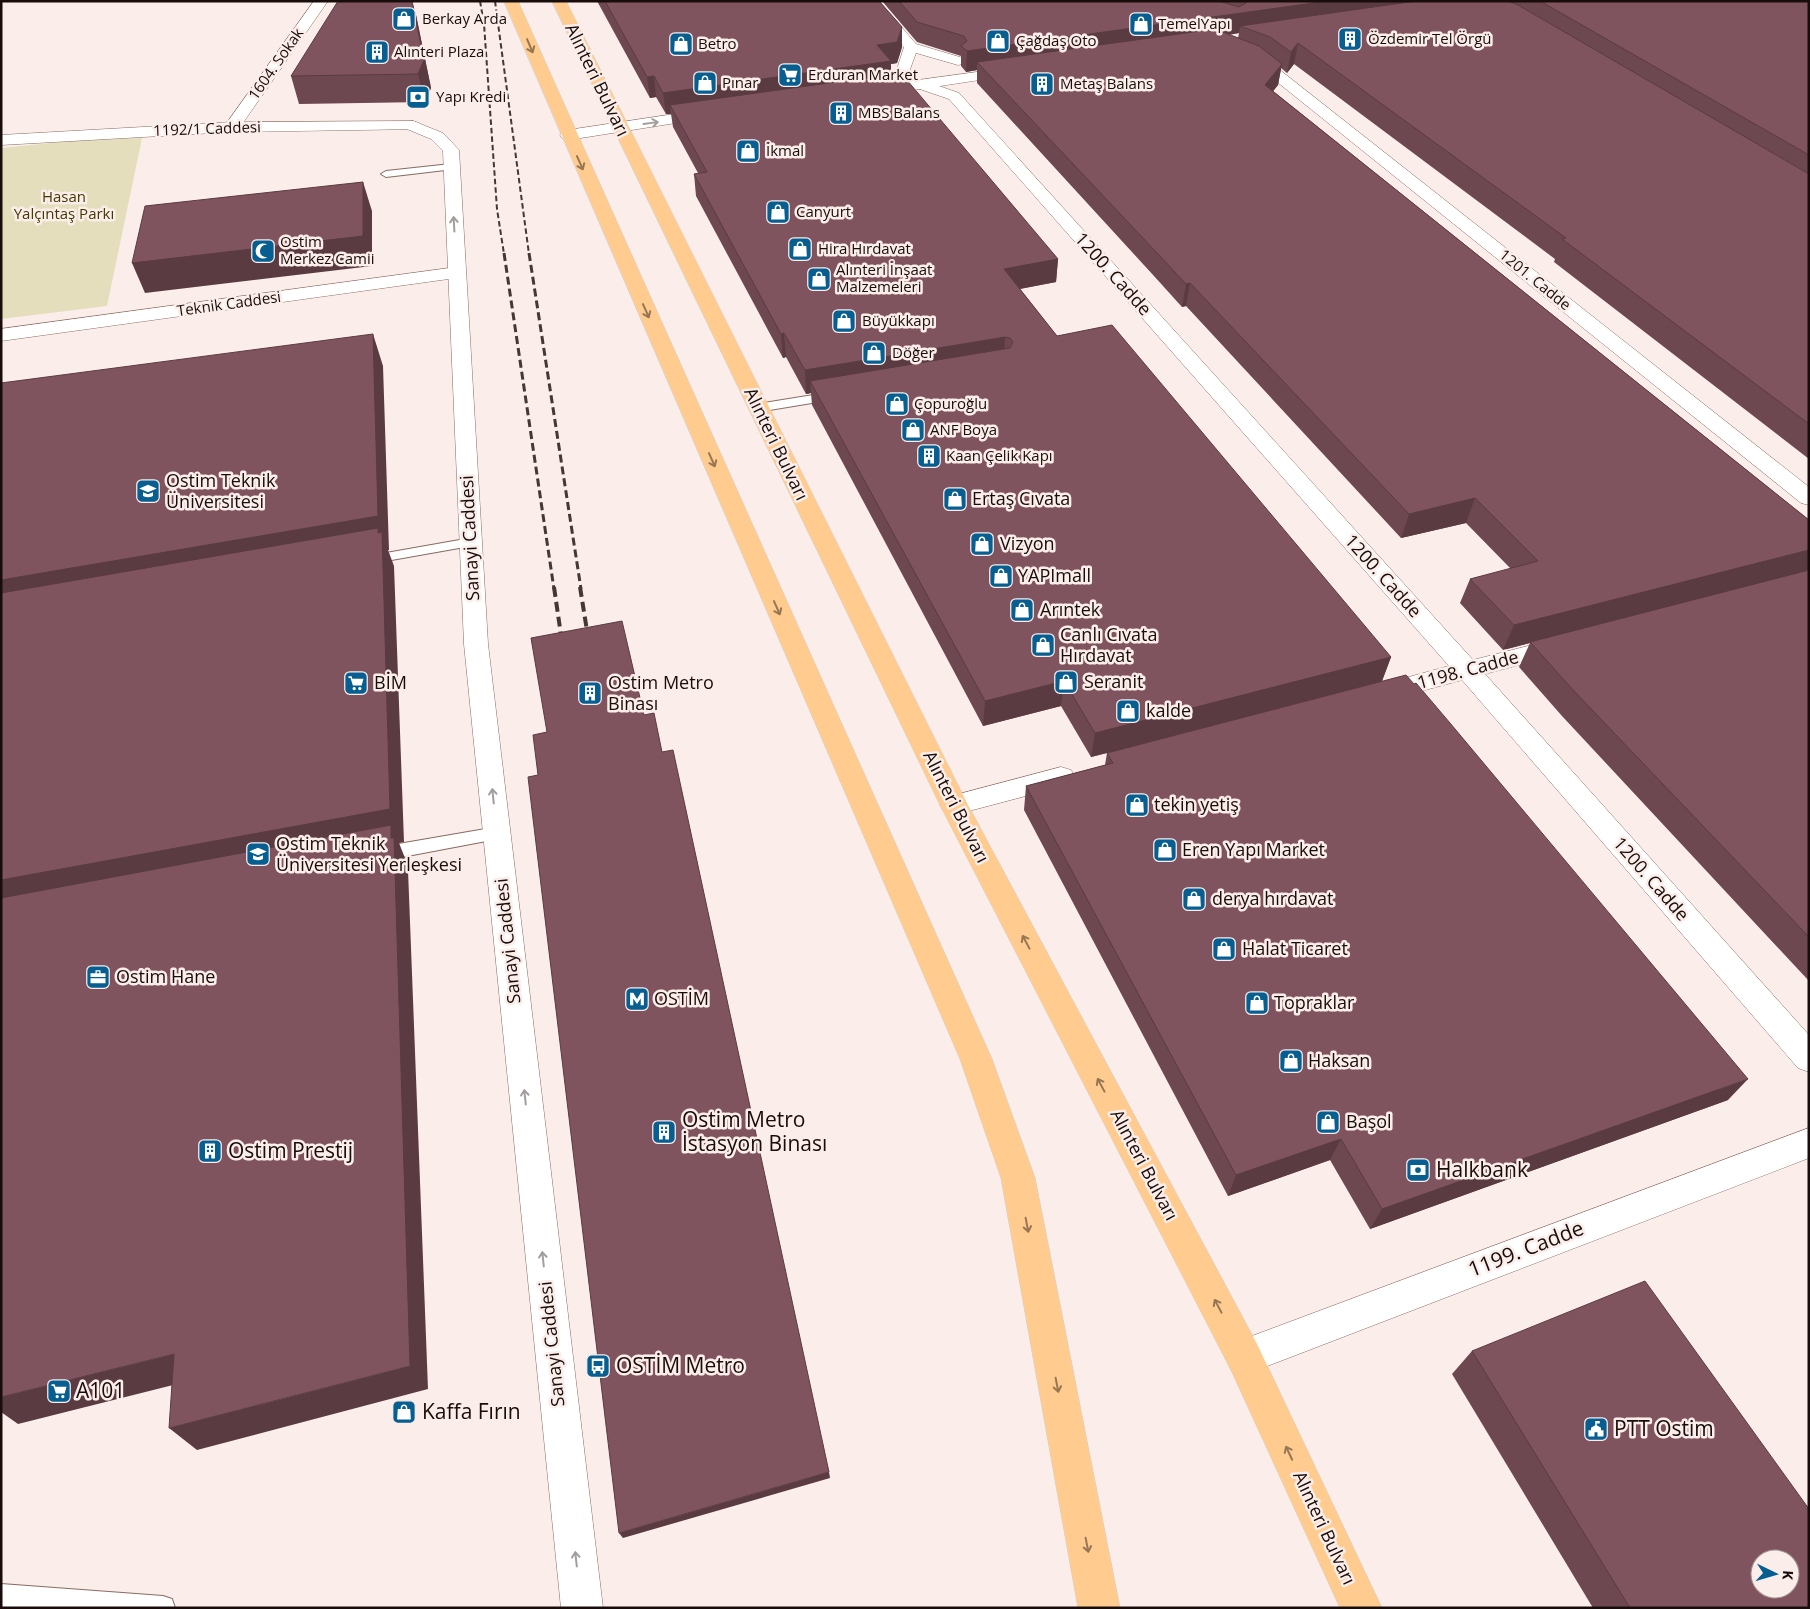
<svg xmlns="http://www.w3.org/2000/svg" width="1810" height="1609" viewBox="0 0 1810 1609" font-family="'Open Sans',sans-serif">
<rect width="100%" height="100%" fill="#fbeeea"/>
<!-- green -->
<polygon fill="#e5debc" points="142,138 107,306 1,319 1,148 71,141"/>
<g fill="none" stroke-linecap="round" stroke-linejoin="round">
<!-- lane casing -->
<g stroke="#886b62" stroke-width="2">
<g id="lane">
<polygon points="451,164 456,167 454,169 386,177 381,174 386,171"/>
<polygon points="832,392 836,393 838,396 836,399 758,412 752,408 758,404"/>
<polygon points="471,538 476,539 478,542 476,545 369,564 364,563 362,560 364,557 369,556"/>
<polygon points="497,827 503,829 505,833 503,837 497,839 381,861 375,859 373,854 375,849 381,847"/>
<polygon points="1,1584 163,1596 172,1599 175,1608 1,1608"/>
</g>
</g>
<!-- street casing -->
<g stroke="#886b62" stroke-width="1">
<g id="street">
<polygon points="864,1 879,1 916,44 963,58 965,61 963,64 958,65 916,53 909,72 899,72 897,69 904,47"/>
<polygon points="1249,53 1266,59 1809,487 1809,505 1801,503 1256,65 1244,60 1242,57 1244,54"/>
<polygon points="919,79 959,93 1473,660 1559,638 1568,640 1571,646 1568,652 1485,674 1809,1035 1809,1072 1798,1068 1462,680 1381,702 1372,699 1368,693 1372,687 1449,666 949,99 914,87 911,84 914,81"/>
<polygon points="413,121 419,123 421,126 419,129 232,132 1,145 1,135 232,122"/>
<polygon points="457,267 463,269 466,273 463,277 1,341 1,329"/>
<polygon points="1061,767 1071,770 1075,777 1071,784 954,815 944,812 940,805 944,798"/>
<polygon points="1809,1128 1809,1158 1244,1375 1231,1370 1226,1357 1231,1344 1244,1339"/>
</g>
</g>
<!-- secondary casing -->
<g stroke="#886b62" stroke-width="1">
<g id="secondary">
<polygon points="314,1 328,1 238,130 226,130 224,127"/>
<polygon points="1014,67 1019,68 1021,71 1019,74 874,96 869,94 866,91 869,88 874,86"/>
<polygon points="708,109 714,111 716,114 714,117 568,140 562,138 560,135 562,132 568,130"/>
<polygon points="413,121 443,133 459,150 488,644 603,1608 561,1608 464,644 443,151 431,139 407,129 405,126 407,123"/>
</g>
</g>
<!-- primary casing -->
<g stroke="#d1cfce" stroke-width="1">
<g id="primary">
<polygon points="504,1 518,1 992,1059 1035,1178 1120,1608 1078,1608 1001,1178 960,1059"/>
<polygon points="552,1 566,1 968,805 1257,1344 1382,1608 1340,1608 1231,1370 940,805"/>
</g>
</g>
<!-- lane -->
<use href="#lane" fill="#fff" fill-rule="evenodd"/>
<!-- street -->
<use href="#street" fill="#fff" fill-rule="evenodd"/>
<!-- secondary -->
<use href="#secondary" fill="#fff" fill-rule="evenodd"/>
<!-- primary -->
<use href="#primary" fill="#ffcb8e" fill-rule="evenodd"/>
<!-- rail-far2 -->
<g stroke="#433835" stroke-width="2" stroke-dasharray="5.5 3" stroke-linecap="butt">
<polyline points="480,1 484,24 497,209 504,254"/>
<polyline points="495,1 529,254"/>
</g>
<!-- rail-far1 -->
<g stroke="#433835" stroke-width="3" stroke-dasharray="8 4" stroke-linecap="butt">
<polyline points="504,253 554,589"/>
<polyline points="529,253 581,589"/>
</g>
<!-- rail -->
<g stroke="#433835" stroke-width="4" stroke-dasharray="10 5" stroke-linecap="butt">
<polyline points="554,587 562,642"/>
<polyline points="580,587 588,637"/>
</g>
</g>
<!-- wall -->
<g fill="#6e4851" fill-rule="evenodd">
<polygon points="597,1 879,1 902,47 897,63 891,64 891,75 1058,259 1056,282 1020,289 1057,336 1391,657 1382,681 1728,1100 1370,1229 1330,1160 1228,1196 1024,810 1026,786 1105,765 1107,753 1091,757 1061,706 983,726 812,405 811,393 806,394 786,357 783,358 696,196 694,174 698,173 673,127 671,114 666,114 656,97 650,98"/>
<path d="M882,1H1809V459L1554,262L1555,259L1294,64L1287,73L1281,68L1278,85L1273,91L1809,520V981L1562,716L1519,667L1530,643L1503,650L1460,603L1470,579L1511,569L1466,523L1401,538L1186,306L1182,307L1154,276L977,83V70L966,72L961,66V56L917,42ZM1239,33L1238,38L1229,35Z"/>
<polygon points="416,15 431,88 425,102 299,104 291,76"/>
<polygon points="1472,1351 1809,1608 1593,1608 1452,1374"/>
</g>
<!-- shaded-wall -->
<g fill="#5a3b42">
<polygon points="412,1 416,15 431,88 425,102 418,74"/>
<polygon points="1328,1 1466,1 1240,26 1239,33 984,69 977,62 977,70 966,72 967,51"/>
<polygon points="902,27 902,47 897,63 891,64 891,82 670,105 671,114 666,114 663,93"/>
<polygon points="1298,43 1294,64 1287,73 1291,52"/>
<polygon points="1282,64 1278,85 1261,106 1265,85"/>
<polygon points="654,76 656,97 650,98 647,77"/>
<polygon points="363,182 372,211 372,266 145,293 132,263"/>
<polygon points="1058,259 1056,282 1002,292 1004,269"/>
<polygon points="1190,283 1186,306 1182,307 1186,284"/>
<polygon points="784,333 786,357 783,358 781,334"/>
<polygon points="373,334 383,366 389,550 388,550 394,566 404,842 399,843 405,858 405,863 408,870 428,1389 197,1450 169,1428 410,1366 1,917 1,580"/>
<polygon points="1005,337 1004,361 810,381 811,393 806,394 805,370"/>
<polygon points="1475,498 1466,523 1401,538 1409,514"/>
<polygon points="1809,550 1809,571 1503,650 1514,625"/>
<polygon points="1391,657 1382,681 1091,757 1095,733"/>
<polygon points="1064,681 1061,706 983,726 985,701"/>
<polygon points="1748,1079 1728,1100 1370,1229 1382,1209"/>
<polygon points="1341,1139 1330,1160 1228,1196 1236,1175"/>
<polygon points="174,1354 201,1378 18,1424 1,1412 1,1397"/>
<polygon points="829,1472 830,1478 623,1538 619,1533"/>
</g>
<!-- building -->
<g fill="#80545e" stroke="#5a3b42" fill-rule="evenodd">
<polygon points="338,1 412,1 424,60 418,74 291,76"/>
<polygon points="605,1 879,1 902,27 897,42 877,45 891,61 663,93 654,76 647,77"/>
<polygon points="899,1 1219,1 1239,7 1246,3 1247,1 1328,1 967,51 961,46 967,41 964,36 917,22"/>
<polygon points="1416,1 1508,1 1518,5 1809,174 1809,424 1562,239 1566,238 1298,43 1291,52 1270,37 1240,26"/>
<polygon points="1540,1 1809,1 1809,155"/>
<polygon points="1215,29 1259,46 1282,64 1265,85 1809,520 1809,550 1514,625 1470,579 1538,561 1475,498 1409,514 1190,283 1186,284 1157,253 977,62"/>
<polygon points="901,73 1058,259 1004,269 1057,336 1112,325 1391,657 1095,733 1064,681 985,701 810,381 1010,348 1013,342 1010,338 1005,337 805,370 784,333 781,334 694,174 707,172 670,105"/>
<polygon points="363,182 363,236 132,263 145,206"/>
<polygon points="373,334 378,516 1,580 1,383"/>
<polygon points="378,528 378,533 382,532 390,809 1,880 1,593"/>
<polygon points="1809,570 1809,937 1574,691 1530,642"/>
<polygon points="622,621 644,715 654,713 662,752 673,750 829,1472 619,1533 528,777 538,775 533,735 547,732 531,638"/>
<polygon points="1406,675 1414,684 1416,683 1450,723 1748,1079 1382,1209 1341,1139 1236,1175 1026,786 1113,763 1107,753"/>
<polygon points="391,825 391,838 394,838 410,1366 169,1428 174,1354 1,1397 1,898"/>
<path d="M1645,1281L1809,1509V1608H1630L1472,1351ZM1760,1559H1790V1589H1760Z"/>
</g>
<!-- one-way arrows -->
<defs><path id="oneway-shaft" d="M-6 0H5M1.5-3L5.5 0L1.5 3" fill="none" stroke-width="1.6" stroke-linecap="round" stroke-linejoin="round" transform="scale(1.25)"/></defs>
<g stroke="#977653">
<use href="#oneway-shaft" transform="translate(530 46) rotate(67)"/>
<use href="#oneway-shaft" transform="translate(580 163) rotate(66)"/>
<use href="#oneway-shaft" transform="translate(646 311) rotate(66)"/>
<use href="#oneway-shaft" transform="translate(712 460) rotate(66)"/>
<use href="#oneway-shaft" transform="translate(777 608) rotate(66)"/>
<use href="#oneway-shaft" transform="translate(1026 942) rotate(-118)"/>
<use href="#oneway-shaft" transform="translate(1101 1085) rotate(-118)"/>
<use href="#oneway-shaft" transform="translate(1027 1225) rotate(79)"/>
<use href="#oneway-shaft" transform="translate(1218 1306) rotate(-118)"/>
<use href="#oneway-shaft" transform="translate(1057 1385) rotate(79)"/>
<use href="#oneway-shaft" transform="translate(1289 1453) rotate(-115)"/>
<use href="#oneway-shaft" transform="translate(1087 1545) rotate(79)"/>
</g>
<g stroke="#a39e9d">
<use href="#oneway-shaft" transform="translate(651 123) rotate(-8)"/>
<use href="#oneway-shaft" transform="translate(454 224) rotate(-93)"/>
<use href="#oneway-shaft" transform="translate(493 796) rotate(-96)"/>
<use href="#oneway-shaft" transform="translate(525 1097) rotate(-96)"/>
<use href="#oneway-shaft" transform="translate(543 1259) rotate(-96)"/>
<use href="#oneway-shaft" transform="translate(576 1559) rotate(-96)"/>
</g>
<!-- icons -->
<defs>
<g id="shop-square" transform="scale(1.25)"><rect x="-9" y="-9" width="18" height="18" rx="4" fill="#065f90" stroke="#fbeeea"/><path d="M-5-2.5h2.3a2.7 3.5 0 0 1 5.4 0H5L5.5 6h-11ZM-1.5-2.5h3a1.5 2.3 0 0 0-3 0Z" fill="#fff"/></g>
<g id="building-square" transform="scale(1.25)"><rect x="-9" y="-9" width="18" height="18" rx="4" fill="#065f90" stroke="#fbeeea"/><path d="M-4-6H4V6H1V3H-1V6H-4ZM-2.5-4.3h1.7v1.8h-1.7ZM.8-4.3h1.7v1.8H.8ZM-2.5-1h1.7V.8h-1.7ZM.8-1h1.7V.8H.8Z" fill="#fff"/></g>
<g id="supermarket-square" transform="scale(1.25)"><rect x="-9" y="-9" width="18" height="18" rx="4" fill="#065f90" stroke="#fbeeea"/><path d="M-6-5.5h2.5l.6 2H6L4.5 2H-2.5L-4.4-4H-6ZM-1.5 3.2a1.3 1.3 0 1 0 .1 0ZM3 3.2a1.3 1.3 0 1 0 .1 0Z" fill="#fff"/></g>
<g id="bank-square" transform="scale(1.25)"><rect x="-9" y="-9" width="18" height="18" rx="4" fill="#065f90" stroke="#fbeeea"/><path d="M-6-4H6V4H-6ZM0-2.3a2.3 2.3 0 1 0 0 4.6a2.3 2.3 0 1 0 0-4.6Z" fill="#fff"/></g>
<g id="mosque-square" transform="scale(1.25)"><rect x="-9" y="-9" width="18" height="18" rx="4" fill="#065f90" stroke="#fbeeea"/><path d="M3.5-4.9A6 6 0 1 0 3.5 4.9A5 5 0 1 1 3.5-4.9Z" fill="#fff"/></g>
<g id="school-square" transform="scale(1.25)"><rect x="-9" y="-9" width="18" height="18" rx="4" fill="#065f90" stroke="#fbeeea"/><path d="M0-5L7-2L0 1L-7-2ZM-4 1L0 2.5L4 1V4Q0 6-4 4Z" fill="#fff"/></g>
<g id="university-square" transform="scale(1.25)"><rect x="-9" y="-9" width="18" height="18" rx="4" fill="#065f90" stroke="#fbeeea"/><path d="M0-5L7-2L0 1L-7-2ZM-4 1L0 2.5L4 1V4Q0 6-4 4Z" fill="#fff"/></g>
<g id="office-square" transform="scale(1.25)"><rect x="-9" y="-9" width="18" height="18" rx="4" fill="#065f90" stroke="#fbeeea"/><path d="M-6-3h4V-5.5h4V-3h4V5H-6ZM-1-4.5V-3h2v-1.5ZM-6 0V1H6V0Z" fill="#fff"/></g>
<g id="metro-square" transform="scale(1.25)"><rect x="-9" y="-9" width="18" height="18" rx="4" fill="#065f90" stroke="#fbeeea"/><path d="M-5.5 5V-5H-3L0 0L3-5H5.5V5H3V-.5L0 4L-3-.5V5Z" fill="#fff"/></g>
<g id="bus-square" transform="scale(1.25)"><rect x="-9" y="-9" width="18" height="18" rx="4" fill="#065f90" stroke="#fbeeea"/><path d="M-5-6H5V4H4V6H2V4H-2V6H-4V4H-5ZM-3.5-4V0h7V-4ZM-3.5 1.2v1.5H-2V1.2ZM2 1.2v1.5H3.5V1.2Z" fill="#fff"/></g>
<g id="civic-square" transform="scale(1.25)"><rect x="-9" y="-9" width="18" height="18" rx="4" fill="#065f90" stroke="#fbeeea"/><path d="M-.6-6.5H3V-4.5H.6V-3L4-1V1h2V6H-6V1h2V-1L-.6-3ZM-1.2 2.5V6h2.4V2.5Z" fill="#fff"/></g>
</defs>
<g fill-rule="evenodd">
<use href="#shop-square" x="404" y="19"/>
<use href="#shop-square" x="1141" y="24"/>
<use href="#building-square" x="1350" y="39"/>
<use href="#shop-square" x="998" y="41"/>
<use href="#shop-square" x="681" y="44"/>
<use href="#building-square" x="377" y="52"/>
<use href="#supermarket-square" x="790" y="75"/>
<use href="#shop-square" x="705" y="83"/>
<use href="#building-square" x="1042" y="84"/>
<use href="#bank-square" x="418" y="97"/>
<use href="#building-square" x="841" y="113"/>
<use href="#shop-square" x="748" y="151"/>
<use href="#shop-square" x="778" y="212"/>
<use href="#shop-square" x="800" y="249"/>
<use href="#mosque-square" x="263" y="251"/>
<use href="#shop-square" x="819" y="279"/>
<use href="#shop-square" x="844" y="321"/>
<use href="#shop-square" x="874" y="353"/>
<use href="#shop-square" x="897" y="404"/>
<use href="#shop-square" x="913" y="430"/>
<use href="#building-square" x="929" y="456"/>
<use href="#school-square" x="148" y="491"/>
<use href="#shop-square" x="955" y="499"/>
<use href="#shop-square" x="982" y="544"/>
<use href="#shop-square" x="1001" y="576"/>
<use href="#shop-square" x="1022" y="610"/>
<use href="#shop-square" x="1043" y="645"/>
<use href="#shop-square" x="1066" y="682"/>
<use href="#supermarket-square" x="356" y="683"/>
<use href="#building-square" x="590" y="693"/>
<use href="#shop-square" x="1128" y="711"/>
<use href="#shop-square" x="1137" y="805"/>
<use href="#shop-square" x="1165" y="850"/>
<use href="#university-square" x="258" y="854"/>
<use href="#shop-square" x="1194" y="899"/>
<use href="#shop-square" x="1224" y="949"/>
<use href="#office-square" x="98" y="977"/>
<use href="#metro-square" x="637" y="999"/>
<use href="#shop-square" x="1257" y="1003"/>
<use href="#shop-square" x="1291" y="1061"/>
<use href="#shop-square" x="1328" y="1122"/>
<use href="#building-square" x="664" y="1132"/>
<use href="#building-square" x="210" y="1151"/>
<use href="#bank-square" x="1418" y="1170"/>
<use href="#bus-square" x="598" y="1366"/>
<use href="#supermarket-square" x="59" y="1391"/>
<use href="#shop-square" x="404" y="1412"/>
<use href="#civic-square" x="1596" y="1429"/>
</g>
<g text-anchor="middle" stroke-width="5" stroke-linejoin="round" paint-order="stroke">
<!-- far-poi labels -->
<g font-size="15" fill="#180d0a" stroke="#fbeeea" text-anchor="start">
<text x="422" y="24">Berkay Arda</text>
<text x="1158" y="29">TemelYapı</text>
<text x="1368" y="44">Özdemir Tel Örgü</text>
<text x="1016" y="46">Çağdaş Oto</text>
<text x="698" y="49">Betro</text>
<text x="394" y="57">Alınteri Plaza</text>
<text x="808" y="80">Erduran Market</text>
<text x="722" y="88">Pınar</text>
<text x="1060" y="89">Metaş Balans</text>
<text x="436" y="102">Yapı Kredi</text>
<text x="858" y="118">MBS Balans</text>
<text x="766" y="156">İkmal</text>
<text x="796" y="217">Canyurt</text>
<text x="280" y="247">Ostim<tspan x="280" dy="17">Merkez Camii</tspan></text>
<text x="818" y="254">Hira Hırdavat</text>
<text x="836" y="275">Alınteri İnşaat<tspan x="836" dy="17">Malzemeleri</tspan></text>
<text x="862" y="326">Büyükkapı</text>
<text x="892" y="358">Döğer</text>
<text x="914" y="409">Çopuroğlu</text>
<text x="930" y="435">ANF Boya</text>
<text x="946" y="461">Kaan Çelik Kapı</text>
</g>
<!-- far-street labels -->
<g font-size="15" fill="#180d0a" stroke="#fbeeea">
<text transform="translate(276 64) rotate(-55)" y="5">1604. Sokak</text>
<text transform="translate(207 129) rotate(-2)" y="5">1192/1 Caddesi</text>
<text transform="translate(1535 280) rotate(39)" y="5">1201. Cadde</text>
<text transform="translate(229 304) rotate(-8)" y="5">Teknik Caddesi</text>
</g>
<!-- far-park labels -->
<g font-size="15" fill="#443900" stroke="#fbeeea">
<text x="64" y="202">Hasan<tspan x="64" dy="17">Yalçıntaş Parkı</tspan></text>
</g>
<!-- street labels -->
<g font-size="18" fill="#180d0a" stroke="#fbeeea">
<text transform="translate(597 80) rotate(64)" y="6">Alınteri Bulvarı</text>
<text transform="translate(1113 274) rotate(48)" y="6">1200. Cadde</text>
<text transform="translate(776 444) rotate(64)" y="6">Alınteri Bulvarı</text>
<text transform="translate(470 538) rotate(-93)" y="6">Sanayi Caddesi</text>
<text transform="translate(1383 576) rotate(48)" y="6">1200. Cadde</text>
<text transform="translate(1468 670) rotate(-15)" y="6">1198. Cadde</text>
<text transform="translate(956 807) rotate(63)" y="6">Alınteri Bulvarı</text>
<text transform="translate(1651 879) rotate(49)" y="6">1200. Cadde</text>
<text transform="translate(508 941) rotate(-96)" y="6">Sanayi Caddesi</text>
<text transform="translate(1144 1165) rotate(62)" y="6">Alınteri Bulvarı</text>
<text transform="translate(552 1344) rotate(-96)" y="6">Sanayi Caddesi</text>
<text transform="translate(1324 1528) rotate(65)" y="6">Alınteri Bulvarı</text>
</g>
<!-- poi labels -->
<g font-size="18" fill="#180d0a" stroke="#fbeeea" text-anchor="start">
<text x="166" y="487">Ostim Teknik<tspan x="166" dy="21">Üniversitesi</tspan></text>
<text x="972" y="505">Ertaş Cıvata</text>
<text x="1000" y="550">Vizyon</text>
<text x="1018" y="582">YAPImall</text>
<text x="1040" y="616">Arıntek</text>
<text x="1060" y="641">Canlı Cıvata<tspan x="1060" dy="21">Hırdavat</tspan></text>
<text x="1084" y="688">Seranit</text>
<text x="374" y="689">BİM</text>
<text x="608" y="689">Ostim Metro<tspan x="608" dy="21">Binası</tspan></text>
<text x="1146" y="717">kalde</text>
<text x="1154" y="811">tekin yetiş</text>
<text x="276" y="850">Ostim Teknik<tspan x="276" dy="21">Üniversitesi Yerleşkesi</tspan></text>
<text x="1182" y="856">Eren Yapı Market</text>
<text x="1212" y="905">derya hırdavat</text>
<text x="1242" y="955">Halat Ticaret</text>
<text x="116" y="983">Ostim Hane</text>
<text x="654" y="1005">OSTİM</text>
<text x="1274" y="1009">Topraklar</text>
<text x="1308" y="1067">Haksan</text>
<text x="1346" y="1128">Başol</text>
</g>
<!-- near-poi labels -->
<g font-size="21" fill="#180d0a" stroke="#fbeeea" text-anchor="start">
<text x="682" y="1127">Ostim Metro<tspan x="682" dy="24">İstasyon Binası</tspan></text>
<text x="228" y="1158">Ostim Prestij</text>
<text x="1436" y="1177">Halkbank</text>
<text x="616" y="1373">OSTİM Metro</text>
<text x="76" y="1398">A101</text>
<text x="422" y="1419">Kaffa Fırın</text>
<text x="1614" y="1436">PTT Ostim</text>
</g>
<!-- near-street labels -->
<g font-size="21" fill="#180d0a" stroke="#fbeeea">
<text transform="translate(1526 1249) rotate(-21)" y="7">1199. Cadde</text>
</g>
</g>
<!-- border -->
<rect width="1810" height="1609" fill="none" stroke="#180d0a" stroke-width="5"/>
<!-- north arrow -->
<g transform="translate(1775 1574) rotate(95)"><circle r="24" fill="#fbeeea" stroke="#a09490"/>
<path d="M0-4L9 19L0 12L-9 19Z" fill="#065f90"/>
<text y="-8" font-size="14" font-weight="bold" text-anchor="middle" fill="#180d0a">K</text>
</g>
</svg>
